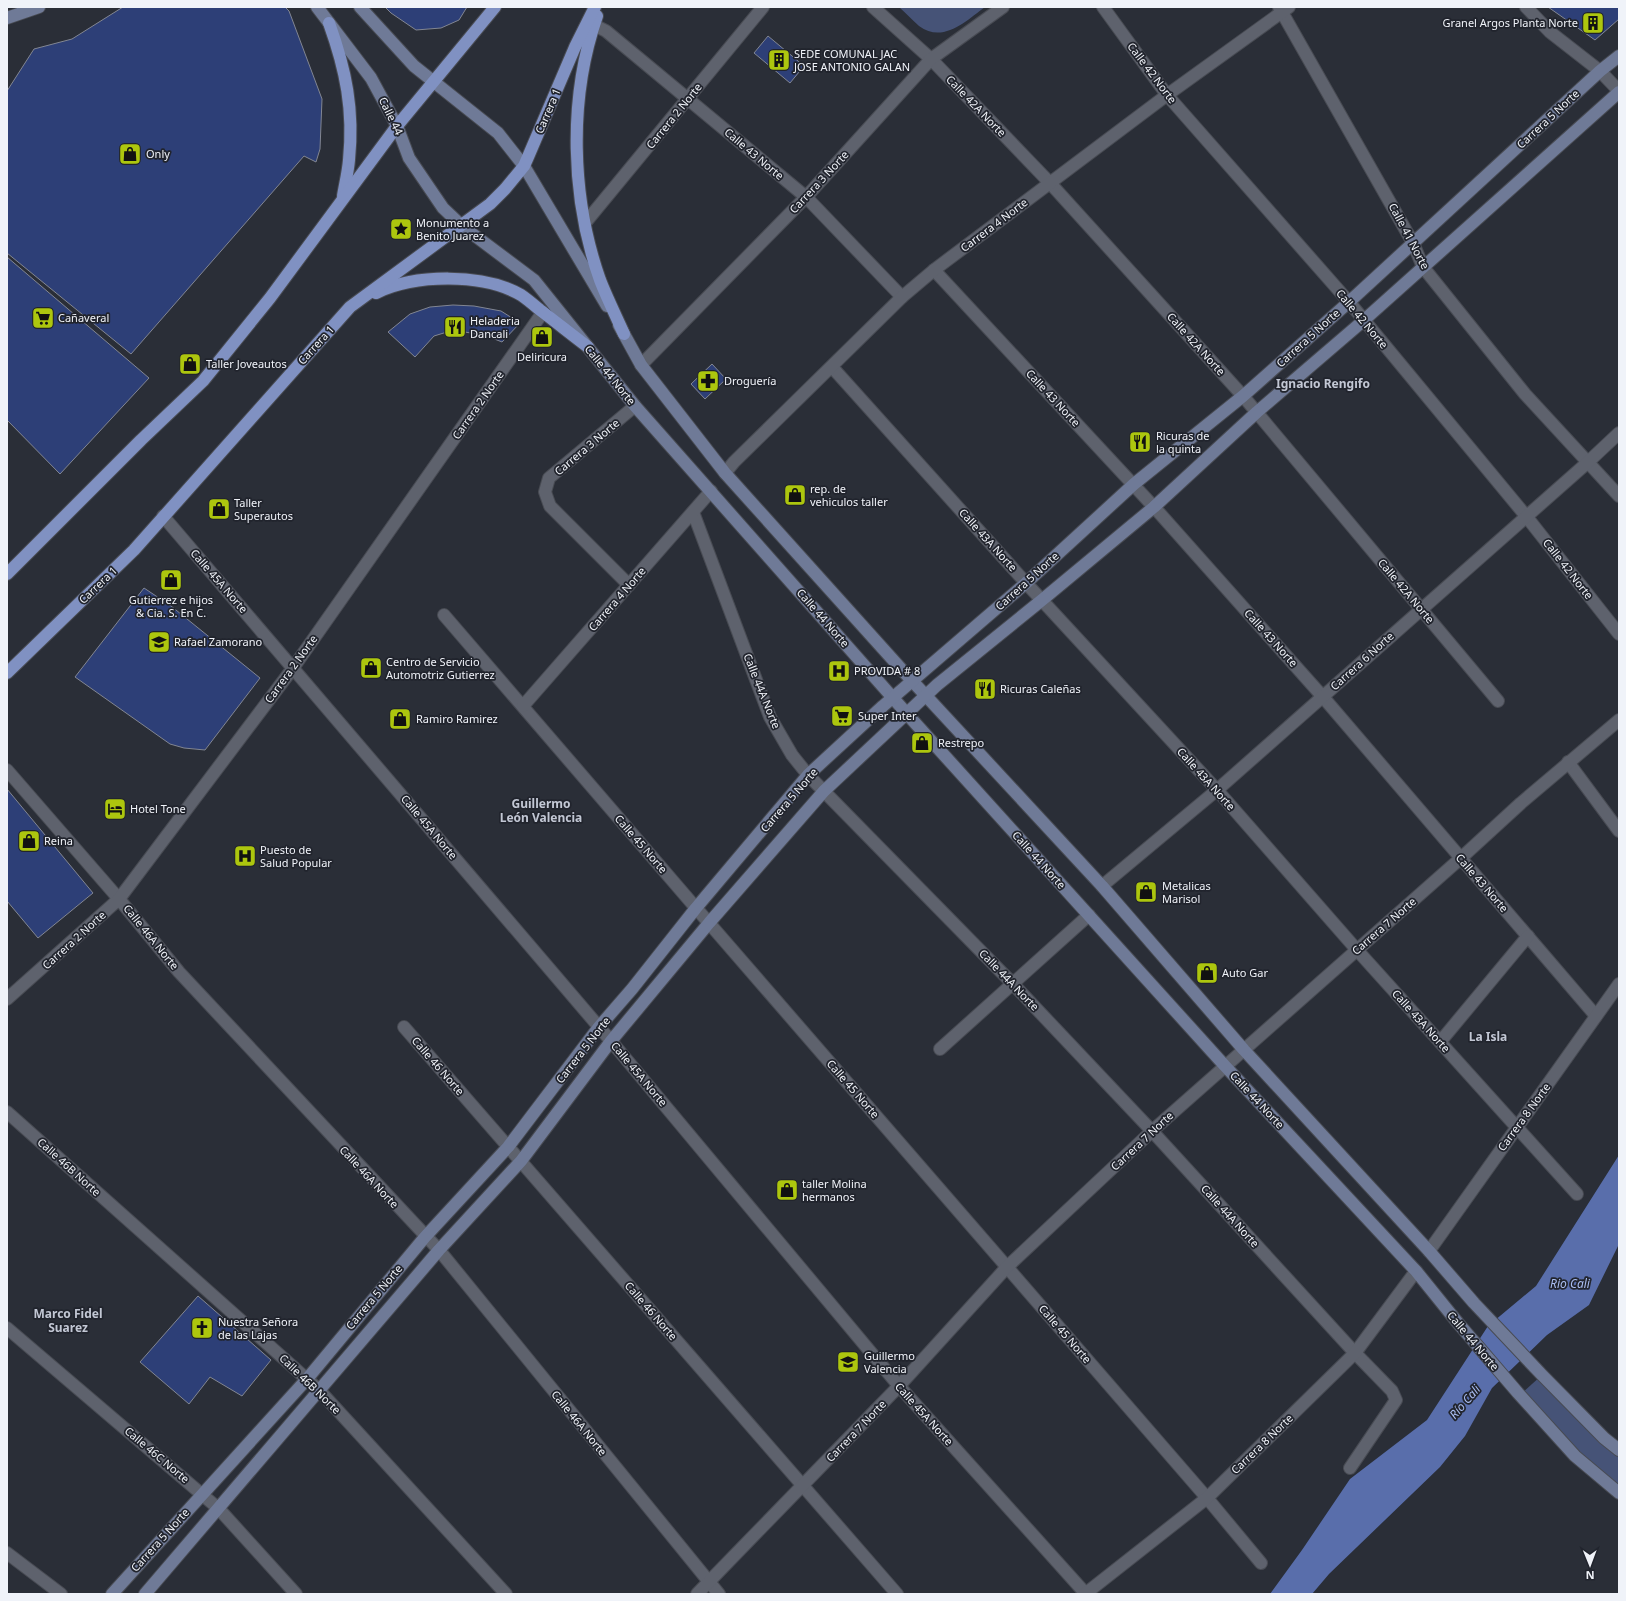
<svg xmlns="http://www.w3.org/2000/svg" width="1626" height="1601" viewBox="0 0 1626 1601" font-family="'Noto Sans',sans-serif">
<rect width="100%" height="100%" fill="#2a2e37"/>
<!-- green -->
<g fill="#465377">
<path d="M899,7H985C966,21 943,44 919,26C912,20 906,13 899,7Z"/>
<polygon points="1542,1375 1619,1450 1619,1493 1520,1395"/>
</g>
<!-- water -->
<polygon fill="#596eab" points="1619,1155 1619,1244 1589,1305 1547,1335 1492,1388 1465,1436 1440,1467 1329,1574 1312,1594 1270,1594 1302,1550 1350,1479 1427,1420 1488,1326 1536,1286"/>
<!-- building -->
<g fill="#2d3f77" stroke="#828692">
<polygon points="123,7 285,7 289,11 322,99 320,149 316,162 304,156 131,354 7,253 7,91 34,49 72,39"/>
<polygon points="385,7 467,7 459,20 441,28 416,30 391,13"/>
<polygon points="1548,7 1619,7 1619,19 1595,40"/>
<polygon points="768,36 804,66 790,83 754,53"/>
<polygon points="7,257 149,378 60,474 7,420"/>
<polygon points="453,305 474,306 501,311 520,323 502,342 487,336 465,332 447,332 434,336 415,357 388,332 410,314 430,307"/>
<polygon points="712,364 726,379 705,399 691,384"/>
<polygon points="144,588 171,606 260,678 205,750 184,748 170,744 75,677"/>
<polygon points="7,789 93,893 38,938 7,901"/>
<polygon points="198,1296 271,1360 242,1396 210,1377 189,1404 140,1362"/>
</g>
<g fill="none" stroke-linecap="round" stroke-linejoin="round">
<!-- street casing -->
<g stroke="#484b53" stroke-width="14">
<g id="street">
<polyline points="873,7 931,59 1050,183 1243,396 1498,701"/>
<polyline points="1103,7 1167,95 1349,302 1526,516 1619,634"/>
<polyline points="1279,7 1413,243 1423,267 1525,394 1619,496"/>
<polyline points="1526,7 1550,32 1600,71 1619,91"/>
<polyline points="594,25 606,31 806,197 902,297"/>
<polyline points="585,223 763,7"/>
<polyline points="934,270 1154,507 1323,697 1596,1016"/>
<polyline points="641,365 806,197 931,59 1003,7"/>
<polyline points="832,367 1026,583 1217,790 1357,950 1577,1194"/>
<polyline points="725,473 734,462 902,297 934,270 1167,95 1289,7"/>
<polyline points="693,512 770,717 792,755 808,775 1013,984 1152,1131 1355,1353 1392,1391 1396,1400 1394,1403 1350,1468"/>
<polyline points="163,516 611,1041 899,1386 1086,1594"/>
<polyline points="629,585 550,506 545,492 549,478 635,406"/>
<polyline points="444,615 696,908 1207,1498 1261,1563"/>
<polyline points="523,706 711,491"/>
<polyline points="1568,762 1619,831"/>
<polyline points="7,770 119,899 179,972 439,1250 719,1594"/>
<polyline points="1102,886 1217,790 1587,463 1619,433"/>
<polyline points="7,999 119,899 293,668 543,312"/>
<polyline points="404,1027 897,1594"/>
<polyline points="1440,1042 1528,936"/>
<polyline points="940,1049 1089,915"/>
<polyline points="7,1112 319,1390 506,1594"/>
<polyline points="1429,1251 1619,984"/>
<polyline points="7,1328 219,1509 296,1594"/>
<polyline points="7,1553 61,1594"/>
<polyline points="697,1594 899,1386 1007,1267 1152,1131 1461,858 1521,803 1619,720"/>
<polyline points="1085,1594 1207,1498 1355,1353 1416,1271"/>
</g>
</g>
<!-- secondary casing -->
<g stroke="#484b53" stroke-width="14">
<g id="secondary">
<polyline points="317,7 371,78 397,126 409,158 443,208 462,226 534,280 635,406 916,724 1225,1066 1416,1271 1458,1323 1518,1393 1575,1456 1619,1493"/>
<polyline points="360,7 414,66 498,133 524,166 607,306"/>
<polyline points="7,18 39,7"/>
<polyline points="619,325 641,365 725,473 903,671 1102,886 1244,1050 1429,1251 1474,1303 1542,1375 1604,1438 1619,1450"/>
<polyline points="112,1594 307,1379 425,1237 508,1147 599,1027 632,989 696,908 808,775 883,706 1026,583 1134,484 1243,396 1349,302 1600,71 1619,56"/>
<polyline points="145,1594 439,1250 521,1161 611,1041 709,923 824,791 937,685 1042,600 1154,507 1257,412 1363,321 1619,92"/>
</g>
</g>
<!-- primary casing -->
<g stroke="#484b53" stroke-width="14">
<g id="primary">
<path d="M597,16C568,99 571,198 600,280C607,298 616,316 624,334"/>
<path d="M329,23C346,70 354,110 349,160C348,172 345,184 343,196"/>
<path d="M376,293C415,274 483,273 521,295C527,299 534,305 540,310C556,322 572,335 588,347"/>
<polyline points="7,574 141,440 203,381 270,298 397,126 495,7"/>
<polyline points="7,673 134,550 350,307 490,204 505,189 524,166 528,157 575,47 595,7"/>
</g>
</g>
<!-- street -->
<use href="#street" stroke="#5e626d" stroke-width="12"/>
<!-- secondary -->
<use href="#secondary" stroke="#6f7a97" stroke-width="12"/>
<!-- primary -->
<use href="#primary" stroke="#8091c2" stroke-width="12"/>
</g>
<!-- icons -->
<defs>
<g id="building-square" transform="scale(1.15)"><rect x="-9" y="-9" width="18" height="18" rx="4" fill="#adc60e" stroke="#21242d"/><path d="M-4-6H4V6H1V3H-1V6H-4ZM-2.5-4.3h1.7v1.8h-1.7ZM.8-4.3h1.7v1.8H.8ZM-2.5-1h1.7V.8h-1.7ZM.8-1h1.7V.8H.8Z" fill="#111"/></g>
<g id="shop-square" transform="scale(1.15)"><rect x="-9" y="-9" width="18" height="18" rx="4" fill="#adc60e" stroke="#21242d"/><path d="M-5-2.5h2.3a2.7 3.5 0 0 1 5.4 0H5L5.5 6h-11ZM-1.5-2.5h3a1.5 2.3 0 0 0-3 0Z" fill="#111"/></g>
<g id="sight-square" transform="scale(1.15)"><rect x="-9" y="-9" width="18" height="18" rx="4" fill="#adc60e" stroke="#21242d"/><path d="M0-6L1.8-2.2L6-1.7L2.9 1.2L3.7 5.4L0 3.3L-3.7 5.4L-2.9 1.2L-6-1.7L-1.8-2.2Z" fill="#111"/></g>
<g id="supermarket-square" transform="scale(1.15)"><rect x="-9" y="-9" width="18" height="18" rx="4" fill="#adc60e" stroke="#21242d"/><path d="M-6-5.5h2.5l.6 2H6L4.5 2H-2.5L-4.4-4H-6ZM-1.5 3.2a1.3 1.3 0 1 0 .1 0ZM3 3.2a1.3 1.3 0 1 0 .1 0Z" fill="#111"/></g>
<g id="restaurant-square" transform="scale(1.15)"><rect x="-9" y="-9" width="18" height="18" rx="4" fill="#adc60e" stroke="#21242d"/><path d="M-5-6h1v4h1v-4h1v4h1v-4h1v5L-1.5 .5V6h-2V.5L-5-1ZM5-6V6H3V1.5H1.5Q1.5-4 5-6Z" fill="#111"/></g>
<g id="pharmacy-square" transform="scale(1.15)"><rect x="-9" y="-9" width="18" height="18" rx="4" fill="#adc60e" stroke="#21242d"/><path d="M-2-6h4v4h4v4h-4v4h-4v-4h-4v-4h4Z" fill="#111"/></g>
<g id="school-square" transform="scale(1.15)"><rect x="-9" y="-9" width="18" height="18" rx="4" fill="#adc60e" stroke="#21242d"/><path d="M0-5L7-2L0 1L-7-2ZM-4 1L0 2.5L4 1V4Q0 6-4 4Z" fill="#111"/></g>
<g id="hospital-square" transform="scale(1.15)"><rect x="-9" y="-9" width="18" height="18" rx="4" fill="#adc60e" stroke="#21242d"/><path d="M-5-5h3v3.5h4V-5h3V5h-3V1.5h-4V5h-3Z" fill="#111"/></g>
<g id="hotel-square" transform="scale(1.15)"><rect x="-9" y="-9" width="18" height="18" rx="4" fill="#adc60e" stroke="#21242d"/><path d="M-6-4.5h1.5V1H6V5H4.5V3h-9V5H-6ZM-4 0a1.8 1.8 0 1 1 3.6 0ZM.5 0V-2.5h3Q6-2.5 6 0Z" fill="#111"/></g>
<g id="church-square" transform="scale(1.15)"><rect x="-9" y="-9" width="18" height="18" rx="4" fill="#adc60e" stroke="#21242d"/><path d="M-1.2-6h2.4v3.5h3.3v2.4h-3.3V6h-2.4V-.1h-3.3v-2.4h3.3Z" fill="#111"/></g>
</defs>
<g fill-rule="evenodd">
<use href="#building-square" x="1593" y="23"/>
<use href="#building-square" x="779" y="60"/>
<use href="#shop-square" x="130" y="154"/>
<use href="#sight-square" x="401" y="229"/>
<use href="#supermarket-square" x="43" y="318"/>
<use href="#restaurant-square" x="455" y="327"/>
<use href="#shop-square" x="542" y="337"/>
<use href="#shop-square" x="190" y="364"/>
<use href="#pharmacy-square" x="708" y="381"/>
<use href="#restaurant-square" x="1140" y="442"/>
<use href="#shop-square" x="795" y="495"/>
<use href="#shop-square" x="219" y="509"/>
<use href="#shop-square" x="171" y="580"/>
<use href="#school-square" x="159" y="642"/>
<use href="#shop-square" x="371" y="668"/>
<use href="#hospital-square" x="839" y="671"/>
<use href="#restaurant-square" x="985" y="689"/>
<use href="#supermarket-square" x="842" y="716"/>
<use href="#shop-square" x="400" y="719"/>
<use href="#shop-square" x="922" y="743"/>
<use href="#hotel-square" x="115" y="809"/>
<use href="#shop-square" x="29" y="841"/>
<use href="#hospital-square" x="245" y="856"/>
<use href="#shop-square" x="1146" y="892"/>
<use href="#shop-square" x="1207" y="973"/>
<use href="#shop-square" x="787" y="1190"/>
<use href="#church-square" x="202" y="1328"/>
<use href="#school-square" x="848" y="1362"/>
</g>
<g text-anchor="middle" stroke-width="3.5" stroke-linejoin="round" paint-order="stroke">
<!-- poi labels -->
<g font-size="11" fill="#f0f3f9" stroke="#21242d" text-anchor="start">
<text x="1578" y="27" text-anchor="end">Granel Argos Planta Norte</text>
<text x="794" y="58">SEDE COMUNAL JAC<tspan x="794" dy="13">JOSE ANTONIO GALAN</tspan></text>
<text x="146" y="158">Only</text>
<text x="416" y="227">Monumento a<tspan x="416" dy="13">Benito Juarez</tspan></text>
<text x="58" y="322">Cañaveral</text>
<text x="470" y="325">Heladeria<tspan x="470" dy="13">Dancali</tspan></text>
<text x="542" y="361" text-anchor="middle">Deliricura</text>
<text x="206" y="368">Taller Joveautos</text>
<text x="724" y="385">Droguería</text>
<text x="1156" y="440">Ricuras de<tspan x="1156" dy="13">la quinta</tspan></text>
<text x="810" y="493">rep. de<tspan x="810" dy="13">vehiculos taller</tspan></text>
<text x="234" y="507">Taller<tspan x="234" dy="13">Superautos</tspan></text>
<text x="171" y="604" text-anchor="middle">Gutierrez e hijos<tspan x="171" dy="13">&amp; Cia. S. En C.</tspan></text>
<text x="174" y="646">Rafael Zamorano</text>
<text x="386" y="666">Centro de Servicio<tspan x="386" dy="13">Automotriz Gutierrez</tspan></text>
<text x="854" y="675">PROVIDA # 8</text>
<text x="1000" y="693">Ricuras Caleñas</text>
<text x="858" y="720">Super Inter</text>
<text x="416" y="723">Ramiro Ramirez</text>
<text x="938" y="747">Restrepo</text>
<text x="130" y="813">Hotel Tone</text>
<text x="44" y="845">Reina</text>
<text x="260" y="854">Puesto de<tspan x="260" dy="13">Salud Popular</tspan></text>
<text x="1162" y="890">Metalicas<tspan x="1162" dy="13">Marisol</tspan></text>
<text x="1222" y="977">Auto Gar</text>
<text x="802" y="1188">taller Molina<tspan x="802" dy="13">hermanos</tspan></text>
<text x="218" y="1326">Nuestra Señora<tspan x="218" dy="13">de las Lajas</tspan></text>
<text x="864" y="1360">Guillermo<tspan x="864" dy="13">Valencia</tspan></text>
</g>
<!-- street labels -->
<g font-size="11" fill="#f0f3f9" stroke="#21242d">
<text transform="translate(1152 73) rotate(53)" y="4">Calle 42 Norte</text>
<text transform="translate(976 106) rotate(46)" y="4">Calle 42A Norte</text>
<text transform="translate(548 111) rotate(-67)" y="4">Carrera 1</text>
<text transform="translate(391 116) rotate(64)" y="4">Calle 44</text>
<text transform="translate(674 116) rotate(-51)" y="4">Carrera 2 Norte</text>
<text transform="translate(1548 119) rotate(-43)" y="4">Carrera 5 Norte</text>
<text transform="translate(754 154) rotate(40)" y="4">Calle 43 Norte</text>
<text transform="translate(819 182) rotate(-47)" y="4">Carrera 3 Norte</text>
<text transform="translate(994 225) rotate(-37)" y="4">Carrera 4 Norte</text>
<text transform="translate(1409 236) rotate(62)" y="4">Calle 41 Norte</text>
<text transform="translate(1362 319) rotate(50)" y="4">Calle 42 Norte</text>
<text transform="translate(1308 338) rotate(-42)" y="4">Carrera 5 Norte</text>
<text transform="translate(1196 344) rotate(48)" y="4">Calle 42A Norte</text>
<text transform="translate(316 345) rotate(-48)" y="4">Carrera 1</text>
<text transform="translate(610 375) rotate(51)" y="4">Calle 44 Norte</text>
<text transform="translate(1053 398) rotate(47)" y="4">Calle 43 Norte</text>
<text transform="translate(478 405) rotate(-55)" y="4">Carrera 2 Norte</text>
<text transform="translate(587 447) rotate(-40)" y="4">Carrera 3 Norte</text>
<text transform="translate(988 540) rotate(48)" y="4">Calle 43A Norte</text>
<text transform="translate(1568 569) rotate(52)" y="4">Calle 42 Norte</text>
<text transform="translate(219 581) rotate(49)" y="4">Calle 45A Norte</text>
<text transform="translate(1027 581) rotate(-42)" y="4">Carrera 5 Norte</text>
<text transform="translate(98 585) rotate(-44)" y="4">Carrera 1</text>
<text transform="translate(1406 591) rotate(50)" y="4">Calle 42A Norte</text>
<text transform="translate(617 599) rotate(-49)" y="4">Carrera 4 Norte</text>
<text transform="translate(823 618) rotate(49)" y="4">Calle 44 Norte</text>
<text transform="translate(1271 638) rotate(48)" y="4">Calle 43 Norte</text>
<text transform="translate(1362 661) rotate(-42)" y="4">Carrera 6 Norte</text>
<text transform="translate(291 669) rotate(-54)" y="4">Carrera 2 Norte</text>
<text transform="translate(762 691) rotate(68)" y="4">Calle 44A Norte</text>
<text transform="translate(1206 779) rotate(48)" y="4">Calle 43A Norte</text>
<text transform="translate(789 800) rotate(-49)" y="4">Carrera 5 Norte</text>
<text transform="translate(429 827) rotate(50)" y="4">Calle 45A Norte</text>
<text transform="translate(641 844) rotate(49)" y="4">Calle 45 Norte</text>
<text transform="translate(1039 860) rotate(48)" y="4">Calle 44 Norte</text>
<text transform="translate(1482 883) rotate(49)" y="4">Calle 43 Norte</text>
<text transform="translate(1384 926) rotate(-41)" y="4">Carrera 7 Norte</text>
<text transform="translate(151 937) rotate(51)" y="4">Calle 46A Norte</text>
<text transform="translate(74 940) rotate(-42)" y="4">Carrera 2 Norte</text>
<text transform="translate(1009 980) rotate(46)" y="4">Calle 44A Norte</text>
<text transform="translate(1421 1021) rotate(48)" y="4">Calle 43A Norte</text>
<text transform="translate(583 1050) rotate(-52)" y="4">Carrera 5 Norte</text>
<text transform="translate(438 1066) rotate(49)" y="4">Calle 46 Norte</text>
<text transform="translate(639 1074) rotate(50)" y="4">Calle 45A Norte</text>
<text transform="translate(853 1089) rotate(49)" y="4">Calle 45 Norte</text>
<text transform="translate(1257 1100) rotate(47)" y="4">Calle 44 Norte</text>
<text transform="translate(1524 1117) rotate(-54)" y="4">Carrera 8 Norte</text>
<text transform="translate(1142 1141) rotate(-43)" y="4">Carrera 7 Norte</text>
<text transform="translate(69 1167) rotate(42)" y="4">Calle 46B Norte</text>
<text transform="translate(369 1177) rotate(47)" y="4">Calle 46A Norte</text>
<text transform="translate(1230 1216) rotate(48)" y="4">Calle 44A Norte</text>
<text transform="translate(374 1297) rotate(-50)" y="4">Carrera 5 Norte</text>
<text transform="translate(651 1311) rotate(49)" y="4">Calle 46 Norte</text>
<text transform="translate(1065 1334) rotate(49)" y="4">Calle 45 Norte</text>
<text transform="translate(1473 1341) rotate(50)" y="4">Calle 44 Norte</text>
<text transform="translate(310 1384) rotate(44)" y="4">Calle 46B Norte</text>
<text transform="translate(924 1414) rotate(48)" y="4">Calle 45A Norte</text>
<text transform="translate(579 1423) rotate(51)" y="4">Calle 46A Norte</text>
<text transform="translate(856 1431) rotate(-46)" y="4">Carrera 7 Norte</text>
<text transform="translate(1262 1444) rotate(-44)" y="4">Carrera 8 Norte</text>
<text transform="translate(157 1455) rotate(40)" y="4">Calle 46C Norte</text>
<text transform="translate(160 1540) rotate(-48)" y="4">Carrera 5 Norte</text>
</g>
<!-- neighbourhood labels -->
<g font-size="12" font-weight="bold" fill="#c2c7d4" stroke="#21242d">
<text x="1323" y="388">Ignacio Rengifo</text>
<text x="541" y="808">Guillermo<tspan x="541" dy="14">León Valencia</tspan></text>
<text x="1488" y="1041">La Isla</text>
<text x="68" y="1318">Marco Fidel<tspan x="68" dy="14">Suarez</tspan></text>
</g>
<!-- water labels -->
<g font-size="12" font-style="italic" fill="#a9bdf1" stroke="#21242d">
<text x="1570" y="1288">Rio Cali</text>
<text transform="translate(1465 1402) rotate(-49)" y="4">Río Cali</text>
</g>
</g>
<!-- border -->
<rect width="1626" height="1601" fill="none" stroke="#f0f3f9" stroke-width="16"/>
<!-- north arrow -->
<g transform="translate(1590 1565) rotate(179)" stroke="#21242d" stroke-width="3" paint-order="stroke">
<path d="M0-3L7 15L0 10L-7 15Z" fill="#f0f3f9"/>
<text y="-6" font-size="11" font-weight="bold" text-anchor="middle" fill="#f0f3f9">N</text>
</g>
</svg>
